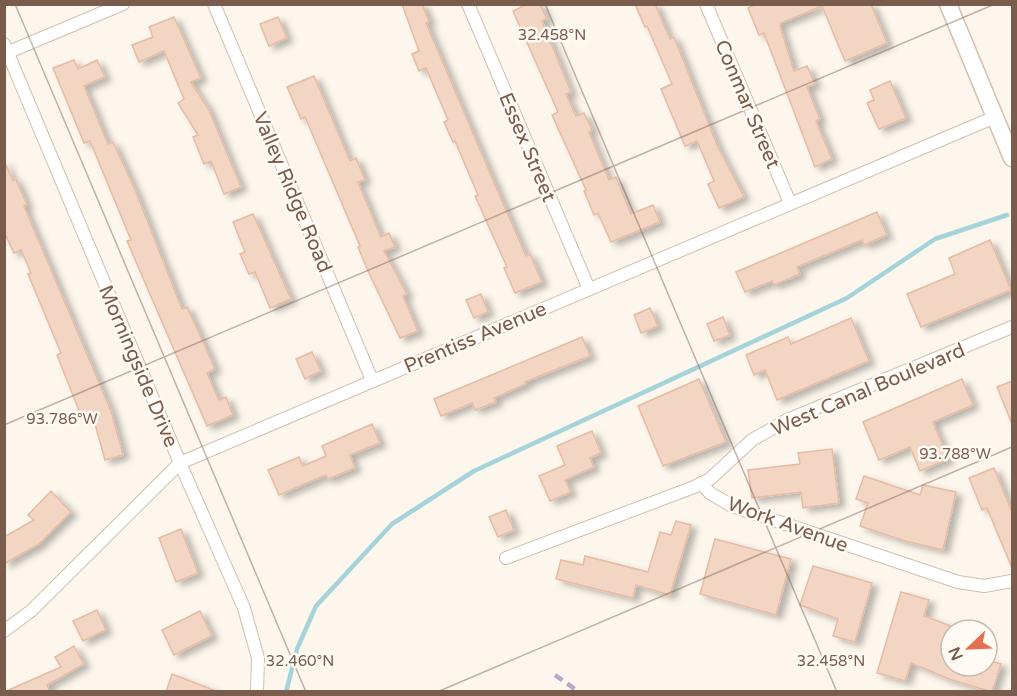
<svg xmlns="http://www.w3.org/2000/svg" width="1017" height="696" viewBox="0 0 1017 696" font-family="'Varela Round',sans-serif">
<defs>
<filter id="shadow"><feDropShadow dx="6" dy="4" stdDeviation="3" flood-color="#0004"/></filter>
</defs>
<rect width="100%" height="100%" fill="#fdf6ec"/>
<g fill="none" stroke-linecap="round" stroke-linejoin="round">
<!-- stream -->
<polyline stroke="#a5d3da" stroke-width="4.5" points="286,692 297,649 316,606 392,524 474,471 847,298 935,239 1007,215"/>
</g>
<!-- building -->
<g fill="#f3d5c3" stroke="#e6bba3" stroke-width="1.5" filter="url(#shadow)">
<polygon points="402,4 422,4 429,21 426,23 496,187 526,256 530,254 542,282 515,293 504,268 507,267 475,196 478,195 455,141 453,142 444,122 448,120 426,68 419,71 412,54 419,51"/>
<polygon points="527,4 540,4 547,19 542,21 571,92 566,94 576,116 584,113 592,130 589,132 609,180 616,177 631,214 653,205 660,222 611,242 598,213 594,215 584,191 586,190 552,115 558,112 513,11"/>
<polygon points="635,4 655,4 670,39 674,37 717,145 744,197 719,208 708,184 714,181 697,141 685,146 661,89 672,84 647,26 645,27"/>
<polygon points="756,4 871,4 887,43 845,61 822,6 781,23 780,26 794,71 807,66 815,84 807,87 820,119 816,121 832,159 815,167 764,33 759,35 748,8"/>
<polygon points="174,17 201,78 191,82 209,110 241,187 224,194 211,161 204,164 193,137 198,135 178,103 184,99 164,51 139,62 132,45 153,37 149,27"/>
<polygon points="278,17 287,38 269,46 260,24"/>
<polygon points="74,60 78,69 97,60 105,77 84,86 108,144 113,142 136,192 182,309 187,307 204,344 215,369 207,373 219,400 226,397 233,415 207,426 127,241 131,240 90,141 84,143 53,68"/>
<polygon points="314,76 350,161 356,158 365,180 358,182 381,237 389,233 395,247 384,251 407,294 403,296 418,331 400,338 368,271 358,247 360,246 305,117 301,119 287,87"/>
<polygon points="890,81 906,118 879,129 867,103 874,100 870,90"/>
<polygon points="4,160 13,181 16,179 27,205 24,206 111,411 123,455 105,460 92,413 82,418 57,355 61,353 28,274 31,273 21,250 14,253 4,232"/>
<polygon points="877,212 887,235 864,245 862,240 797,267 800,274 774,285 772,281 745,292 736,272"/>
<polygon points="253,214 291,299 270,308 255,272 249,274 240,254 245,252 233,222"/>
<polygon points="990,240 1011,290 921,327 907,294 955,274 949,258"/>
<polygon points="481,294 488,312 474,318 466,300"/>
<polygon points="650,308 658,326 641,333 634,315"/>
<polygon points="723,317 730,335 714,341 707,324"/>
<polygon points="851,318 869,361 777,400 765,370 754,375 746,355 788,337 791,344"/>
<polygon points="582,337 590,356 525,382 526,384 494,398 496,402 475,410 472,403 441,416 434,399"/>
<polygon points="312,352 321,371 305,379 296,359"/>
<polygon points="699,379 726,442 663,466 638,406"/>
<polygon points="962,379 973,405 933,422 948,459 920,471 910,447 879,460 863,422"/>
<polygon points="1012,381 1012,424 997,387"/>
<polygon points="372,424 380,443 350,455 355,468 328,479 326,475 279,495 268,470 299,457 303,466 326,456 322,446"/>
<polygon points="592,431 601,453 590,458 594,467 565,480 571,492 550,501 539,476 565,465 557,446"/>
<polygon points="832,449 839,503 803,508 801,492 752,498 748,470 800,464 798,453"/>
<polygon points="994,468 1012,512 1012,568 987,508 982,510 969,478"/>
<polygon points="864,476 920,495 923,485 956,492 943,550 905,541 860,526 868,503 856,499"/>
<polygon points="51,491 71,512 39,544 4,564 4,537 34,520 28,515"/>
<polygon points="506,510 514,530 498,537 489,517"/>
<polygon points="676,521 691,525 670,595 636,585 633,598 556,579 561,560 583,565 585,556 648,572 660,532 671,535"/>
<polygon points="181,529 198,573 176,582 159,538"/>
<polygon points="715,539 791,559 776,615 700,594"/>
<polygon points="813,566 872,583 855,642 833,636 838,619 800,605"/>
<polygon points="901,592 929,600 924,616 951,626 951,666 987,666 987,660 1001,664 992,692 949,679 911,663 905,681 877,673"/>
<polygon points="97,610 106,630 83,641 73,621"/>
<polygon points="200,611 212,636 174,655 162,630"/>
<polygon points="74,646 84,664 47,685 50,692 4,692 61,667 55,657"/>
<polygon points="172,674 216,691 216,692 166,692"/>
</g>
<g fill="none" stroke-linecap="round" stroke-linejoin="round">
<!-- minor casing -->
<g stroke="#d1beb0" stroke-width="14">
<g id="minor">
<polyline points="214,4 372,380"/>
<polyline points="468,4 589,289"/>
<polyline points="706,4 790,203"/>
<polyline points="4,44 180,463 244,608 258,658 257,692"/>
<polyline points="4,54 123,4"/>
<polyline points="701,483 710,493 732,506 958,582 984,586 1012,581"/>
<polyline points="506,558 694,487 710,479 752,440 787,420 1012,327"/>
<polyline points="4,631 31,611 180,463 995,117"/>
</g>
</g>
<!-- secondary casing -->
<g stroke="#d6c0b0" stroke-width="19">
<polyline id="secondary" points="948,4 1012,158"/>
</g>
<!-- minor -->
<use href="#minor" stroke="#fff" stroke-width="12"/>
<!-- secondary -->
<use href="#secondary" stroke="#fff" stroke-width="16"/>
<!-- rail -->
<polyline stroke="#b9a8c9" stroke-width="4.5" stroke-dasharray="9 6" stroke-linecap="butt" points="555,675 579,692"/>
</g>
<!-- ticks -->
<path fill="none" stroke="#7a5c4d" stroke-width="1.5" stroke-opacity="0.45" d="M15,4L306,692M545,4L837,692M4,425L995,4M437,692L1012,447"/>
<g text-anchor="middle" stroke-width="5" stroke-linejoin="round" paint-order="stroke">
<!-- street labels -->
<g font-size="20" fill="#7a5c4d" stroke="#fffaf3">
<text transform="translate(748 104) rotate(67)" y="7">Conmar Street</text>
<text transform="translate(528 147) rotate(67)" y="7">Essex Street</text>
<text transform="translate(293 192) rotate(67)" y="7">Valley Ridge Road</text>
<text transform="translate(475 337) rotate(-23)" y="7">Prentiss Avenue</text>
<text transform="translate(139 366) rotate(67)" y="7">Morningside Drive</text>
<text transform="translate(868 389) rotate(-23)" y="7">West Canal Boulevard</text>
<text transform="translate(788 524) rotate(20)" y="7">Work Avenue</text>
</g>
</g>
<g font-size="15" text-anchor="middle" fill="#7a5c4d" stroke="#fffaf3" stroke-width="5" stroke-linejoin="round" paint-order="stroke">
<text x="552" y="40">32.458°N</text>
<text x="62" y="424">93.786°W</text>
<text x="955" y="459">93.788°W</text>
<text x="300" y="666">32.460°N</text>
<text x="831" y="666">32.458°N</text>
</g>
<!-- border -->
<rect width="1017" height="696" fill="none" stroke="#7a5c4d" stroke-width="12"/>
<!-- north arrow -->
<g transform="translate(969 648) rotate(247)"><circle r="28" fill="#fffaf3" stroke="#cabbb1" stroke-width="1.5"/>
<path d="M0-4.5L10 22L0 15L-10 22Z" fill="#e76f51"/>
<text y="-9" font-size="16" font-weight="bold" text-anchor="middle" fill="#7a5c4d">N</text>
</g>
</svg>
